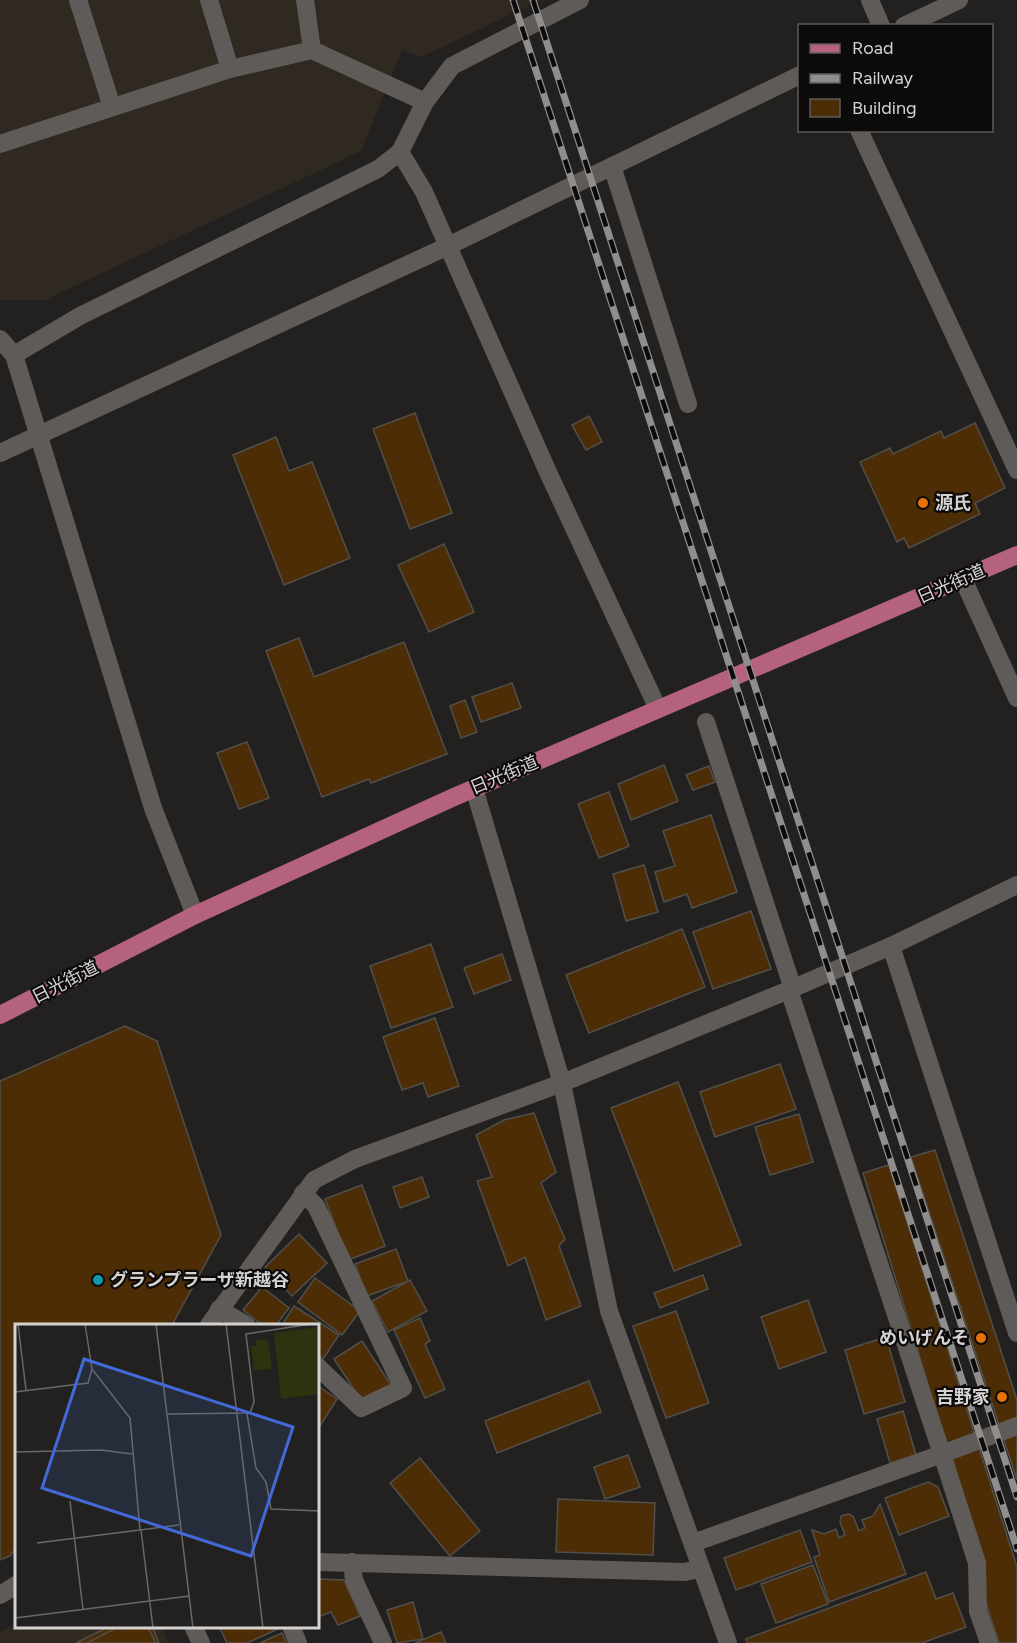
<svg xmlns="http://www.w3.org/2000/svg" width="1017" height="1643" viewBox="0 0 1017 1643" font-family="Figtree,'Noto Sans JP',sans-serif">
<rect width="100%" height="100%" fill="#23211f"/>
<!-- built -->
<g fill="#2f2922">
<polygon points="0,0 541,0 421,57 402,50 361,151 45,300 0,300"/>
<polygon points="16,1624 16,1626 161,1627 168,1643 0,1643 0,1632"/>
</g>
<!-- building -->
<g fill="#4c2d06" stroke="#514f4c" stroke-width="1.5">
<polygon points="415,413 452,513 410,529 373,429"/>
<polygon points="589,416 602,442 586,450 572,425"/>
<polygon points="975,423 1005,488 975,503 980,514 909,548 904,538 897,542 860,462 890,448 893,454 941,431 944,438"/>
<polygon points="276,437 289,471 312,462 350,558 284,585 233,455"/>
<polygon points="444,544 474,612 429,632 398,565"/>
<polygon points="299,638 314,677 404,642 447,754 371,783 369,779 322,797 266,651"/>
<polygon points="512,683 521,708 481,722 472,697"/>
<polygon points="465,700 477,732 461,738 450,706"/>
<polygon points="247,742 269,798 239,809 217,753"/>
<polygon points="664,765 678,801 631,820 618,784"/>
<polygon points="709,766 715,782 693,790 686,775"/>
<polygon points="609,792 629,846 599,858 578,804"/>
<polygon points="711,815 737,892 692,908 687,894 664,902 655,872 675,866 663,831"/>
<polygon points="644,865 658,912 626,921 613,874"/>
<polygon points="751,911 771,969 713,989 693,932"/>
<polygon points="682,929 705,987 589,1033 566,975"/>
<polygon points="431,944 453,1007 391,1028 370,966"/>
<polygon points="502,954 511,980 474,994 464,968"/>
<polygon points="435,1018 459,1086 428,1097 423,1083 402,1090 383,1037"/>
<polygon points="125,1026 157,1041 221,1235 172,1325 16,1325 16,1548 10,1556 0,1560 0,1081"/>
<polygon points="780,1064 796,1109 715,1137 700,1092"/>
<polygon points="678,1082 741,1245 674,1271 611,1108"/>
<polygon points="534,1113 556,1172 541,1183 565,1239 559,1246 581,1306 546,1320 525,1257 508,1266 477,1181 492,1177 476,1135 504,1120"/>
<polygon points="799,1114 813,1162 770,1175 755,1127"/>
<polygon points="935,1150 1017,1400 1017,1480 911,1157"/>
<polygon points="889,1165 1017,1567 1017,1643 999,1643 982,1591 982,1560 863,1173"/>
<polygon points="422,1177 429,1197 400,1208 393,1187"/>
<polygon points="362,1185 385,1246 348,1260 325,1199"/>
<polygon points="299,1234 327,1263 292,1296 265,1267"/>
<polygon points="396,1249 408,1281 367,1296 355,1264"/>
<polygon points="703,1275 708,1289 660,1308 654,1293"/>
<polygon points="315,1278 360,1311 342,1335 298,1302"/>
<polygon points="410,1280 427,1311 388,1332 372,1301"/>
<polygon points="262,1287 289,1308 276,1325 262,1325 243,1310"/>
<polygon points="808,1300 826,1352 779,1369 761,1317"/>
<polygon points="294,1306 339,1335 323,1359 318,1355 318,1325 282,1325"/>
<polygon points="676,1311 709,1403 666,1418 633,1326"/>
<polygon points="420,1318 430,1341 425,1344 445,1389 425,1398 394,1330"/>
<polygon points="886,1337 905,1402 864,1414 845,1350"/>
<polygon points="362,1341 391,1385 363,1403 334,1359"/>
<polygon points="589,1381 601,1412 497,1453 485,1421"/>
<polygon points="318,1386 337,1399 320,1426 318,1425"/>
<polygon points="903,1411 916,1455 890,1463 877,1419"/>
<polygon points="628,1455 640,1487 605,1499 594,1467"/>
<polygon points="420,1458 480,1531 450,1556 390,1483"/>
<polygon points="928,1482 938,1487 949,1516 899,1535 885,1498"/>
<polygon points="558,1499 655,1503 653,1555 556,1552"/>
<polygon points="880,1504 906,1574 829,1602 814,1557 820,1555 812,1530 824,1534 836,1529 839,1538 845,1535 840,1522 841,1516 848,1514 853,1516 859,1531 865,1528 862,1520 873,1516"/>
<polygon points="800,1530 812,1562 736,1590 724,1558"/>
<polygon points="813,1565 828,1604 776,1623 761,1584"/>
<polygon points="926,1572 936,1599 953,1593 966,1627 922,1643 747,1643 746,1639"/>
<polygon points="318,1579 344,1580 360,1616 338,1625 331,1612 318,1617"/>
<polygon points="413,1602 423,1639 397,1643 387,1610"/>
<polygon points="110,1626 152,1626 159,1643 76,1643"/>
<polygon points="120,1626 147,1626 156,1643 87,1643"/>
<polygon points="219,1626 280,1626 280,1628 247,1643 227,1643"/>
<polygon points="441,1632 446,1643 415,1643"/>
<polygon points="282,1633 287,1643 260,1643"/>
</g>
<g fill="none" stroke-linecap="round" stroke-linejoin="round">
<!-- minor -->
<g stroke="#5e5b59" stroke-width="18">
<polyline points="78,0 112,107"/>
<polyline points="209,0 230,69"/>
<polyline points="305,0 312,50"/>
<polyline points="870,0 881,26"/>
<polyline points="904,26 959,0"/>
<polyline points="859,130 1017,470"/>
<polyline points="0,144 230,69 312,50 425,102"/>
<polyline points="400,152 424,192 547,470 658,709"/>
<polyline points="612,166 688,404"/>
<polyline points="0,339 14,355 153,808 195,915"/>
<polyline points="14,355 80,316 378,169 400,152 425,102 452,66 580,0"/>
<polyline points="0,453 448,246 800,75"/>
<polyline points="963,579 1017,698"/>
<polyline points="706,722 793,989"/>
<polyline points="474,788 562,1083 609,1311 728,1643"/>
<polyline points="891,946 1017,1333"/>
<polyline points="789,990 942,1454 1017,1426"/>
<polyline points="303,1193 316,1206 403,1388 361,1408 318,1367"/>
<polyline points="219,1309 246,1325"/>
<polyline points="209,1325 314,1180 355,1159 562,1083 789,990 891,946 1017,885"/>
<polyline points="693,1543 942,1454 977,1563 978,1611 989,1643"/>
<polyline points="318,1562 685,1572 701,1568"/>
<polyline points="352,1562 354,1580 383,1643"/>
<polyline points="0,1595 16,1585"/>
<polyline points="193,1626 201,1643"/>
<polyline points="291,1626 298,1643"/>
</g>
<!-- major -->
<polyline stroke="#b5637c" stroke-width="18" points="0,1015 195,915 454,797 1017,555"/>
<!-- rail casing -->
<g stroke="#908e8c" stroke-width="7">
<g id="rail">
<polyline points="513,0 1017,1549"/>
<polyline points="533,0 1017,1497"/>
</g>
</g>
<!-- rail -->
<use href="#rail" stroke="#0c0b0a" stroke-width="4.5" stroke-dasharray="14" stroke-linecap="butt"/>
</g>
<!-- markers -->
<g fill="#e8710a" stroke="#0c0b0a" stroke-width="2">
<circle cx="923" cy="503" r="6"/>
<circle cx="981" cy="1338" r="6"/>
<circle cx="1002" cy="1397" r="6"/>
</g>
<circle fill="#0f9aa8" stroke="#0c0b0a" stroke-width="2" cx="98" cy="1280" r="6"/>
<g text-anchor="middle" stroke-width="4.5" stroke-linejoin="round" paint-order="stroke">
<!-- poi labels -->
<g font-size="18" font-weight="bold" fill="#d5d3d2" stroke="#0c0b0a" text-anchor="start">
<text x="935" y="509">源氏</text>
<text x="110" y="1286">グランプラーザ新越谷</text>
<text x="969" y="1344" text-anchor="end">めいげんそ</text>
<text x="990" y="1403" text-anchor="end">吉野家</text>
</g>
<!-- street labels -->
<g font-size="18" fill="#d5d3d2" stroke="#0c0b0a">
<text transform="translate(951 584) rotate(-24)" y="6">日光街道</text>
<text transform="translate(504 775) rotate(-23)" y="6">日光街道</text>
<text transform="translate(65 982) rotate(-27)" y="6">日光街道</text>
</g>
</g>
<!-- overview -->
<g transform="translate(15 1324)">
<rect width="304" height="304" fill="#23211f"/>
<path d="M304,3V70L266,75L259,9ZM253,15L257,45L239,46L236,22H241V16Z" fill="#2c340f"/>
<path fill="none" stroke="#6a6867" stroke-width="1.5" d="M3,0L11,66M70,0L77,45L115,94L125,206M141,0L178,304M211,0L248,304M0,68L73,59L77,45M153,90L235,89L239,78L231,10L296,0M232,90L241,144L251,158L256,185L305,187M0,128L86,126L117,130M55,177L68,286M126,206L138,304M22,219L164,201M0,294L174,272"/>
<path fill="#4269d7" fill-opacity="0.15" stroke="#4269d7" stroke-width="3" d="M69,35L278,103L236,232L27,164Z"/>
<rect width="304" height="304" fill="none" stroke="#d5d3d2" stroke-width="3"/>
</g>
<!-- legend -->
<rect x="798" y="24" width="195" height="108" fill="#0c0b0a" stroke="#5c5b5a" stroke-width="1.5"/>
<rect x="810" y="44" width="30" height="9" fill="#b5637c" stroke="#5c5b5a" stroke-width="1.5"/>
<text x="852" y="54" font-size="18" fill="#d5d3d2">Road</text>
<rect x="810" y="74" width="30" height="9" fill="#908e8c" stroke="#5c5b5a" stroke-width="1.5"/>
<text x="852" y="84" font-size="18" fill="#d5d3d2">Railway</text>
<rect x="810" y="99" width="30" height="18" fill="#4c2d06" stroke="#5c5b5a" stroke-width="1.5"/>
<text x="852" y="114" font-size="18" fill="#d5d3d2">Building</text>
</svg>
